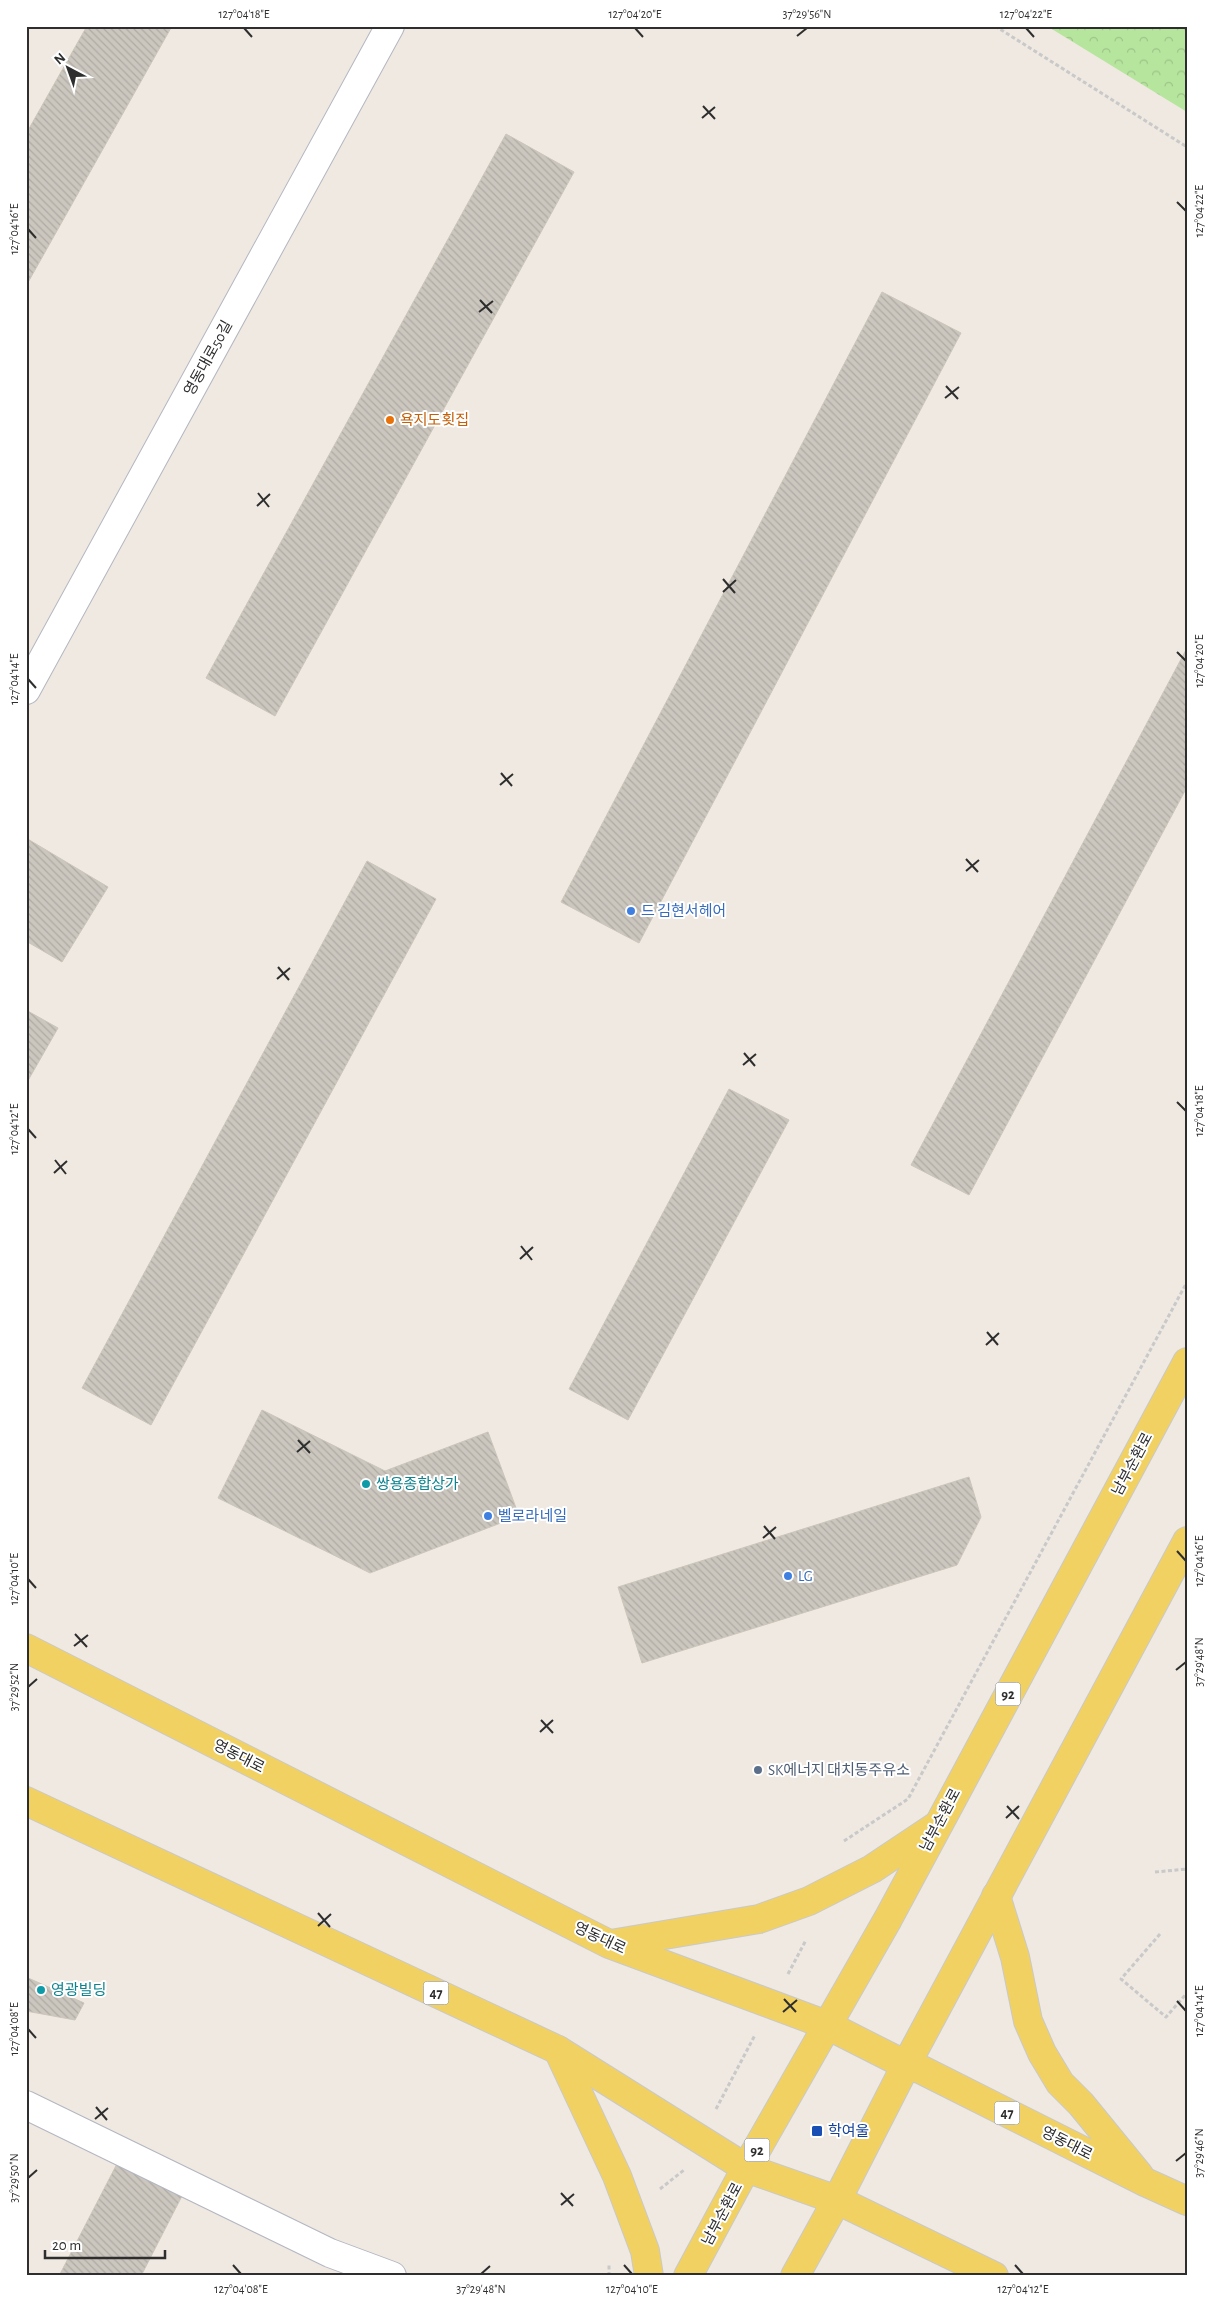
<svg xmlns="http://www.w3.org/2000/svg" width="1213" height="2302" viewBox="0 0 1213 2302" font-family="'Alegreya Sans','Noto Sans KR',sans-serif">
<defs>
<pattern id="forest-crowns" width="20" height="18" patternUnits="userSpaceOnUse" patternTransform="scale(1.25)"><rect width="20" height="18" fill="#b6e59e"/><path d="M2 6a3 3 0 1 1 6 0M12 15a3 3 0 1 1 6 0" fill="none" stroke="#9dc588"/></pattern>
<pattern id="building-back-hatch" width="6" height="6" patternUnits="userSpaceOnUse" patternTransform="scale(1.25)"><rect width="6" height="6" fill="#cbc7bf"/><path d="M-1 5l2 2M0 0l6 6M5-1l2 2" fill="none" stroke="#afaba4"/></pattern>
</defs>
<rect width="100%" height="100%" fill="#efe9e1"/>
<!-- forest -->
<polygon fill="url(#forest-crowns)" points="1047,26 1187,26 1187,112"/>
<!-- building -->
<g fill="url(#building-back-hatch)" stroke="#cbc5ba">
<polygon points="87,26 172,26 26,286 26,134"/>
<polygon points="506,134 574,172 275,716 206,678"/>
<polygon points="882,292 961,333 639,943 561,902"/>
<polygon points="1187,648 1187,787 969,1195 911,1165"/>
<polygon points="26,838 108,887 62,962 26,941"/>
<polygon points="367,861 436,899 151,1425 82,1388"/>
<polygon points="26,1010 58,1028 26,1084"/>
<polygon points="729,1089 789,1120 628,1420 569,1389"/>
<polygon points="262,1410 385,1471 488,1432 519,1516 370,1573 218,1498"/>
<polygon points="969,1477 981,1517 957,1565 642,1663 618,1587"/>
<polygon points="26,1977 84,2003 75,2020 26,2011"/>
<polygon points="120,2158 184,2192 141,2276 59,2276"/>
</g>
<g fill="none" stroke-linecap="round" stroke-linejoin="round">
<!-- minor casing -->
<g stroke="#b4b7c1" stroke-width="30">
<g id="minor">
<polyline points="26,690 390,26"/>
<polyline points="26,2105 330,2253 392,2276"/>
</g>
</g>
<!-- major casing -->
<g stroke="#c9c9c9" stroke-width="30">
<g id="major">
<polyline points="26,1648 609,1944 827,2025 906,2065 922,2070 1145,2182 1187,2201"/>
<polyline points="26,1801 558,2050 746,2168 837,2200 994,2276"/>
<polyline points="996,1896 1015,1957 1028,2021 1042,2053 1060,2083 1081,2104 1139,2175"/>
<polyline points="611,1944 759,1919 809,1901 872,1869 935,1827"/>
<polyline points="558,2050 617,2176 645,2251 649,2276"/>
<polyline points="688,2276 746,2168 888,1919 1187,1362"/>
<polyline points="795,2276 837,2200 906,2065 1187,1541"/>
</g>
</g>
<!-- path -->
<g stroke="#c9c9c9" stroke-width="3" stroke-dasharray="4 2.5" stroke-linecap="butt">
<polyline points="995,26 1187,147"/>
<polyline points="844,1841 908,1799 1187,1282"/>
<polyline points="1155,1872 1187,1869"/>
<polyline points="1160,1934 1121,1979 1166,2017 1187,1993"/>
<polyline points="788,1974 806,1940"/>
<polyline points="716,2109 755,2035"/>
<polyline points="660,2189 684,2170"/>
<polyline points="609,2276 609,2263"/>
</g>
<!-- minor -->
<use href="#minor" stroke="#fff" stroke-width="28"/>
<!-- major -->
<use href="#major" stroke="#f2d163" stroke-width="28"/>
</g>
<!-- ticks -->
<path fill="none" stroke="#2e2e2e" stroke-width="2" d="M244,28L252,37M635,28L643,37M1026,28L1034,37M797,36L807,28M703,106L715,119M702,118L715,107M1177,202L1186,211M28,229L36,238M480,300L492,313M479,312L493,301M946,386L958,399M945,398L959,387M258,493L269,507M257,506L270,494M723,579L735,593M723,592L736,580M1177,652L1186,661M28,679L36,688M501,773L512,786M500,785L513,774M966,859L978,872M966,871L979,860M278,967L289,980M277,979L290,968M744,1053L755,1066M743,1065L756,1054M1177,1102L1186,1111M28,1129L36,1138M55,1160L66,1174M54,1173L67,1161M521,1246L532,1260M520,1259L533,1247M987,1332L998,1345M986,1345L999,1333M298,1440L310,1453M297,1452L310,1441M764,1526L775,1539M763,1538L776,1527M1177,1551L1186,1561M28,1579L36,1588M75,1634L87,1647M74,1646L88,1635M1176,1670L1186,1662M28,1687L37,1679M541,1720L553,1733M540,1732L553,1720M1007,1806L1019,1819M1006,1818L1019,1806M318,1913L330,1927M318,1926L331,1914M784,1999L796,2012M1177,2001L1186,2011M783,2012L797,2000M28,2029L36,2038M96,2107L107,2120M95,2119L108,2108M1176,2161L1186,2153M28,2178L37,2170M561,2193L573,2206M561,2205L574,2194M233,2265L241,2274M624,2265L632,2274M1015,2265L1023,2274M481,2274L490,2266"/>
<!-- markers -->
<circle fill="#e8710a" stroke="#fff" stroke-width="2" cx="390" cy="420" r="5"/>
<g fill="#3f7fe0" stroke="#fff" stroke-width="2">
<circle cx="631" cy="911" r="5"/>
<circle cx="488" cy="1516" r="5"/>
<circle cx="788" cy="1576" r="5"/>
</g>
<g fill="#0f9aa8" stroke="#fff" stroke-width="2">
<circle cx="366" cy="1484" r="5"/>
<circle cx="41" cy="1990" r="5"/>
</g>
<circle fill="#5c6f8a" stroke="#fff" stroke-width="2" cx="758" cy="1770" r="5"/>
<rect fill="#1a4fb4" stroke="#fff" stroke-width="2" x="811" y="2125" width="12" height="12" rx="2.5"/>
<g text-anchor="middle" stroke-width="4" stroke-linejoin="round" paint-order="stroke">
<!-- shield labels -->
<g fill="#fff" stroke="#6d6d6d" stroke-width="1">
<rect x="995.5" y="1682.5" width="25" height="23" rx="4"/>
<rect x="423.5" y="1981.5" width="25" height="23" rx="4"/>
<rect x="994.5" y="2101.5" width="25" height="23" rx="4"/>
<rect x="744.5" y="2138.5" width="25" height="23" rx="4"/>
</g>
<g font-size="14" font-weight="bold" fill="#2e2e2e">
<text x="1008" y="1699">92</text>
<text x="436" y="1998">47</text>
<text x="1007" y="2118">47</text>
<text x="757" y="2155">92</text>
</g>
<!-- street labels -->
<g font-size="15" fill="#2e2e2e" stroke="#fff">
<text transform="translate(208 358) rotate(-61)" y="5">영동대로50길</text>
<text transform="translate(1132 1464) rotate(-62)" y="5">남부순환로</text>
<text transform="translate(239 1756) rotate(27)" y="5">영동대로</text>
<text transform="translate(940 1820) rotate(-62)" y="5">남부순환로</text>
<text transform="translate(600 1938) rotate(25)" y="5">영동대로</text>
<text transform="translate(1067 2143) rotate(27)" y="5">영동대로</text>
<text transform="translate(722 2214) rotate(-62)" y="5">남부순환로</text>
</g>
<!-- food labels -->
<g font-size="15" fill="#c56008" stroke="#fff" text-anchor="start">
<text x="400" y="425">욕지도횟집</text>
</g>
<!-- shop labels -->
<g font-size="15" fill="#366cbe" stroke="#fff" text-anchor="start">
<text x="641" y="916">드 김현서헤어</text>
<text x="498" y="1521">벨로라네일</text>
<text x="798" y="1581">LG</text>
</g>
<!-- culture labels -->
<g font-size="15" fill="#0d838f" stroke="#fff" text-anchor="start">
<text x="376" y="1489">쌍용종합상가</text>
<text x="51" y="1995">영광빌딩</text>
</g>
<!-- service labels -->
<g font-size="15" fill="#4e5e75" stroke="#fff" text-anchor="start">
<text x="768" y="1775">SK에너지 대치동주유소</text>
</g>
<!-- transit labels -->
<g font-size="15" fill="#164399" stroke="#fff" text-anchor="start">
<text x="828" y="2136">학여울</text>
</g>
</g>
<!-- border -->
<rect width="1213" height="2302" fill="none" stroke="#ffffff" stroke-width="55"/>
<!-- north arrow -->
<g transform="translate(68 68) rotate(319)" stroke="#ffffff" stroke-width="4" paint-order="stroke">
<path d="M0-4L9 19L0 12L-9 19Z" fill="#2e2e2e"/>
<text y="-8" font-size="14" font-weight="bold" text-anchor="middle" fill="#2e2e2e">N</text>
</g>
<!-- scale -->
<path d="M45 2250v8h120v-8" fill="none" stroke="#2e2e2e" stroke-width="2.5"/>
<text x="52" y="2250" font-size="15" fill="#2e2e2e" stroke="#ffffff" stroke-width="4" paint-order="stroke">20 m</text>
<rect x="28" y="28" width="1158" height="2246" fill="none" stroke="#2e2e2e" stroke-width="2"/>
<g font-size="12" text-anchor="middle" fill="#2e2e2e">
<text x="244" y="18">127°04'18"E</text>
<text x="635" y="18">127°04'20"E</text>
<text x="807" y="18">37°29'56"N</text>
<text x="1026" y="18">127°04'22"E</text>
<text transform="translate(1199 211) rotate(-90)" y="4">127°04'22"E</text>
<text transform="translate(14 229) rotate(-90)" y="4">127°04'16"E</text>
<text transform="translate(1199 661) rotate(-90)" y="4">127°04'20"E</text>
<text transform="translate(14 679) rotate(-90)" y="4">127°04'14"E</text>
<text transform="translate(1199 1111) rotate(-90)" y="4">127°04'18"E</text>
<text transform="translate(14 1129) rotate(-90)" y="4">127°04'12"E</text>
<text transform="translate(1199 1561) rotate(-90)" y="4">127°04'16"E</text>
<text transform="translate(14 1579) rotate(-90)" y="4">127°04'10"E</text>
<text transform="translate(1199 1662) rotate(-90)" y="4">37°29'48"N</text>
<text transform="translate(14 1687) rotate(-90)" y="4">37°29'52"N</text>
<text transform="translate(1199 2011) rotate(-90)" y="4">127°04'14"E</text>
<text transform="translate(14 2029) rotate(-90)" y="4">127°04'08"E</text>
<text transform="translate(1199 2153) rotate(-90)" y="4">37°29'46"N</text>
<text transform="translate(14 2178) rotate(-90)" y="4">37°29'50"N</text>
<text x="241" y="2293">127°04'08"E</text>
<text x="481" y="2293">37°29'48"N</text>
<text x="632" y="2293">127°04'10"E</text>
<text x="1023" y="2293">127°04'12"E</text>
</g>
</svg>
